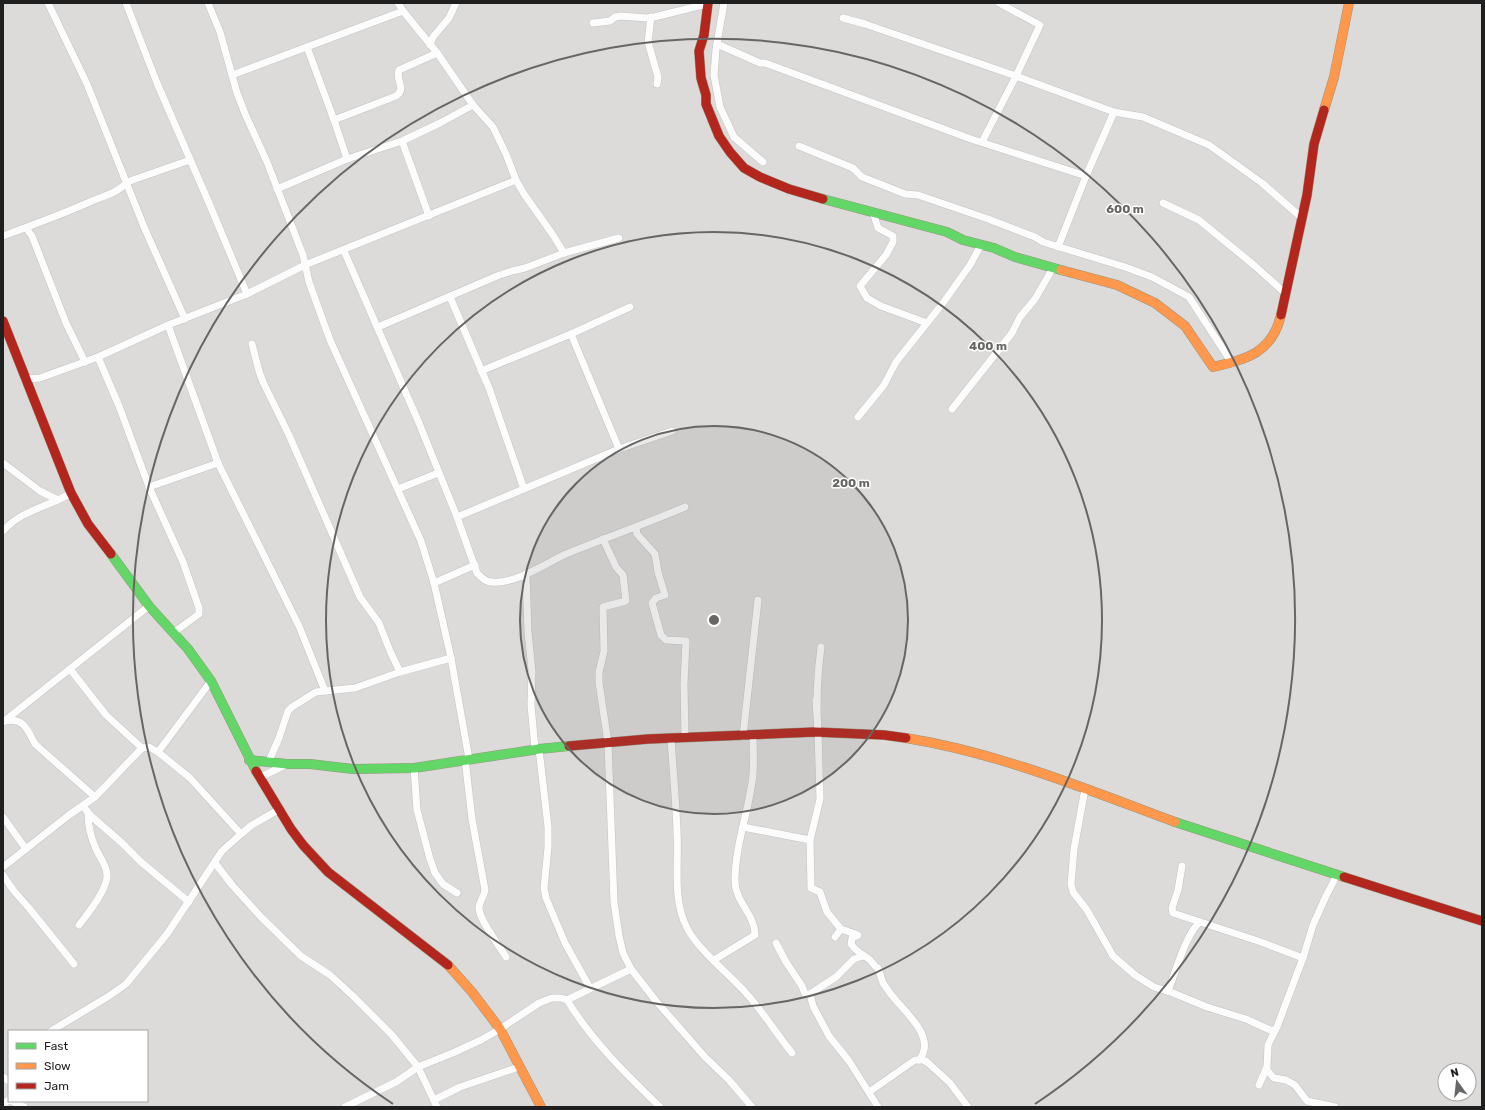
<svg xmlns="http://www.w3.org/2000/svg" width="1485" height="1110" viewBox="0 0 1485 1110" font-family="Rubik,sans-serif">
<rect width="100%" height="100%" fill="#edebe8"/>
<!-- residential -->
<path fill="#dcdbd9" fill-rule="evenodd" d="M3,3H1482V1107H3ZM9,1031H147V1101H9ZM1445,1070H1469V1094H1445Z"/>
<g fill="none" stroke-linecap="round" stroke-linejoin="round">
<!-- street casing -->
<g stroke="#c4c3c2" stroke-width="8">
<g id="street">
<polyline points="48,3 87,84 144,227 185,319"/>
<polyline points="126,3 157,83 209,203 247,294"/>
<polyline points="208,3 220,32 237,93 246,116 267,162 303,255 309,282 330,340 421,541 434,583 451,658 469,759"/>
<polyline points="398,3 403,11 438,54 473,105 493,127 506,154 516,180 524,194 553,235 564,253"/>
<polyline points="724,3 716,49 714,75 720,107 734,137 763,162"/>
<polyline points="999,3 1040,25 1016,76 1114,112 1143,117 1209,145 1262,183 1302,218"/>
<polyline points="651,17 648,42 658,77 657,84"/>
<polyline points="843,18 865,24 1016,76 982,142"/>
<polyline points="593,23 610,21 615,17 621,16 647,18 654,17 707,4"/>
<polyline points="717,44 760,63 765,63 971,139 1086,176 1114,112"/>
<polyline points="430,45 433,37 449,18 456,3"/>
<polyline points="307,47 334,120 347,159"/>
<polyline points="232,75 403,11"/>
<path d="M334,120L396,96C407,89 395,80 399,70L437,53"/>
<polyline points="402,141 429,216"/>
<polyline points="799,146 853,168 862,177 880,184 905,194 918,195 988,219 1035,237 1043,242 1125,267 1152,277 1189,297 1232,363"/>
<polyline points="277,189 347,159 402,141 440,123 473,105"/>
<polyline points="1163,203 1199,220 1255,266 1286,294"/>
<polyline points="873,212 878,228 893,236 893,242 886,255 860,286 867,298 881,306 927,323"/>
<polyline points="26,228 32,236 66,323 85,362"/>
<path d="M3,236C33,225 63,214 92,201C104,196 119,192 127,182L190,160"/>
<polyline points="1058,247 1086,176"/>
<path d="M344,251L419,423L457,517L477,573C481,577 485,582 492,582C516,584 544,564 566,554C605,538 645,524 685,507"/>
<polyline points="450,297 489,388 524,489"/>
<polyline points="168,325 218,463 299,626 325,691"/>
<polyline points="378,327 497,276 512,271 525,268 564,253 619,238"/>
<polyline points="571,334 619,449"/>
<polyline points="252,344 259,371 263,382 289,435 360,597 379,623 390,651 400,672"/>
<polyline points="98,357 119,406 149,487 183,562 199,608 199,614 173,633"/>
<polyline points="481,371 571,334 630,307"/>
<polyline points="25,379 40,378 98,357 168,325 247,294 305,265 516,180"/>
<polyline points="952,409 1012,333 1020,317 1035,299 1053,268"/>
<polyline points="858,417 884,385 896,362 943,303 970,265 981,245"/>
<polyline points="3,463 40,491 58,500"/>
<polyline points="149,487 218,463"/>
<polyline points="398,489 438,473"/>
<polyline points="457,517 619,449 672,431"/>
<polyline points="636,528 637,534 655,554 658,572 665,595 656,598 652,603 661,635 666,640 686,641 684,684 685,737"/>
<path d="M3,531C21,510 49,507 71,493"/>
<polyline points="603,539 616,567 623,575 626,601 603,607 604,651 599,672 599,682 608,743 614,902 619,936 623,953 631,969 656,1001 705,1057 729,1080 752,1107"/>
<polyline points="526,574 528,632 532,671 531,705 535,749"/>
<polyline points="434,583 475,565"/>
<polyline points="70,669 106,715 142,748 149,747 158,752 190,778 241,834"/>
<path d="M816,700L818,733C816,703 817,676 821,647"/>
<path d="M5,721C24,717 28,731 35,744L95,797"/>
<polyline points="3,722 149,606"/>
<polyline points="818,733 820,799 810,840 811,888 820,892 827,912 841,929 835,937"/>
<polyline points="743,736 758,600"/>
<path d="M671,739C673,770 676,801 677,832C679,864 672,899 687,928C699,951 728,973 746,993C763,1012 776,1033 792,1053"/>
<polyline points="539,749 548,827 548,847 544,888 546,898 565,943 590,988"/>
<polyline points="158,752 211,681"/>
<path d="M465,759L472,819L485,890C484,897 479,902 479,908C479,919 499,946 506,957"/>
<polyline points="269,761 279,738 288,711 292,707 316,692 355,688 400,672 451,658"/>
<polyline points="414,768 417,810 430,859 435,873 443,884 457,893"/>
<polyline points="259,778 287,764"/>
<polyline points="1085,789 1074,849 1071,884 1073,892 1087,910 1113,956 1135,975 1154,987 1173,993 1207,1007 1246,1019 1270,1030 1275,1030"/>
<polyline points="83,806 91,816 122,843 141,862 189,902"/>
<polyline points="3,817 26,849"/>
<polyline points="743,827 810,840"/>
<polyline points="215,863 232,885 261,917 301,956 330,975 353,996 392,1035 418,1067 437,1107"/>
<polyline points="1182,866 1178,890 1172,908 1173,913 1261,942 1303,958"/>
<polyline points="3,867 69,815 95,797 142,748"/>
<polyline points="3,875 14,891 29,908 74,964"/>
<path d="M79,925C88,913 105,893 107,877C108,867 100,858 96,849C91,838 88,825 88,813"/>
<path d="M841,929L858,935L852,938L851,944C856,952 862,954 869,959C873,962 873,966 878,968C880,973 881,978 883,983C885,986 888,990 890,993C903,1011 938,1037 919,1060"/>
<polyline points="776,943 786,962 802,986 805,994 810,994"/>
<polyline points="863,956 854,959 836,977 810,994 813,1006 829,1036 849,1061 878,1107"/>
<path d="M714,960L755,935C755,914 735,902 735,881C735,845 749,811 753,775C754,762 753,749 753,735"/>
<path d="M1168,991C1175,974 1186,933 1200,922"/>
<polyline points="567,1000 631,969"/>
<polyline points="51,1031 109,996 126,984 149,956 167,934 222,851 241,834 252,825 278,810"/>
<polyline points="1266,1069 1274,1078 1286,1080 1295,1085 1307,1101 1335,1107"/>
<polyline points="3,1077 9,1081"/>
<polyline points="1259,1085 1267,1067 1268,1045 1277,1027 1303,958 1313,925 1326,896 1337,875"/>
<polyline points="869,1092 915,1060 923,1060 927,1062 950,1083 968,1107"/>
<polyline points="434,1100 460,1087 519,1067"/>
<polyline points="12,1101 24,1107"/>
<polyline points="3,1104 9,1100"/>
<path d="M345,1107L396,1082L418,1067L455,1052L481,1040L500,1029L539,1003L552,998H561L567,1000C592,1041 626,1074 660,1107"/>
</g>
</g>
<!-- fast casing -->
<g stroke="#98967f" stroke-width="10">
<g id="fast">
<polyline points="823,199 947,232 963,240 994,248 1015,257 1061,270"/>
<polyline points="111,554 149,606 188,649 211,681 256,771"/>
<polyline points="249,760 287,764 310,764 353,769 414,768 539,749 569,746"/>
<polyline points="1175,822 1344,877"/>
</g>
</g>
<!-- slow casing -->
<g stroke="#98967f" stroke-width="10">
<g id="slow">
<polyline points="1324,110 1334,77 1349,3"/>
<path d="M1061,270L1117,285L1155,303L1185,326L1213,367C1247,359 1272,353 1281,315"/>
<path d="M906,738C999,753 1086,789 1175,822"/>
<polyline points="448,965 472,992 500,1029 541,1107"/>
</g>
</g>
<!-- jam casing -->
<g stroke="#98967f" stroke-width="10">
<g id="jam">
<polyline points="708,3 704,35 699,51 701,78 706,95 706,104 719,136 730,152 744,168 760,177 789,189 823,199"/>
<polyline points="1281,315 1307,195 1314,144 1324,110"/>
<polyline points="3,321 71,493 88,524 111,554"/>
<polyline points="569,746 648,739 815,732 884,735 906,738"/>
<polyline points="256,771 291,829 303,845 328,872 448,965"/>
<polyline points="1344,877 1482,921"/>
</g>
</g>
<!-- street -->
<use href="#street" stroke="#fcfcfc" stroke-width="7"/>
<!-- fast -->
<use href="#fast" stroke="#63d668" stroke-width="9"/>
<!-- slow -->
<use href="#slow" stroke="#ff974d" stroke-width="9"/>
<!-- jam -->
<use href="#jam" stroke="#b3261e" stroke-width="9"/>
</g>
<!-- distance rings -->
<circle cx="714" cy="620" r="194" fill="#676665" fill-opacity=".12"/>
<g fill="none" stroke="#676665" stroke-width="2">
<circle cx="714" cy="620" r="194"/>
<circle cx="714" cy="620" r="388"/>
<path d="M393 1104A581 581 0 1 1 1035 1104"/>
</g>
<circle cx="714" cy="620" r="6" fill="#676665" stroke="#fff" stroke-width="2"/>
<g font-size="12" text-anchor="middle" font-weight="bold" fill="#676665" stroke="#fff" stroke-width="3" stroke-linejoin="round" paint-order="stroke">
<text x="1125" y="213">600 m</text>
<text x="988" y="350">400 m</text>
<text x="851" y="487">200 m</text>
</g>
<!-- border -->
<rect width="1485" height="1110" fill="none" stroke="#1f1f1f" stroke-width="8"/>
<!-- legend -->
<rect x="8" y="1030" width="140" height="72" fill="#ffffff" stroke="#a5a5a5"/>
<rect x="16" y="1043" width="20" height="6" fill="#63d668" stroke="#a5a5a5"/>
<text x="44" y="1050" font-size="12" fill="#1f1f1f">Fast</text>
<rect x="16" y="1063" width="20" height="6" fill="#ff974d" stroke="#a5a5a5"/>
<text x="44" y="1070" font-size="12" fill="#1f1f1f">Slow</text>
<rect x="16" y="1083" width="20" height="6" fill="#b3261e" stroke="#a5a5a5"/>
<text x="44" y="1090" font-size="12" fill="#1f1f1f">Jam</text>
<!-- north arrow -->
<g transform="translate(1457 1082) rotate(345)"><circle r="19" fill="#ffffff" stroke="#a5a5a5"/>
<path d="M0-3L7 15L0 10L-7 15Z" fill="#676665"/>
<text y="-6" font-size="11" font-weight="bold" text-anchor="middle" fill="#1f1f1f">N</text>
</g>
</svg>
